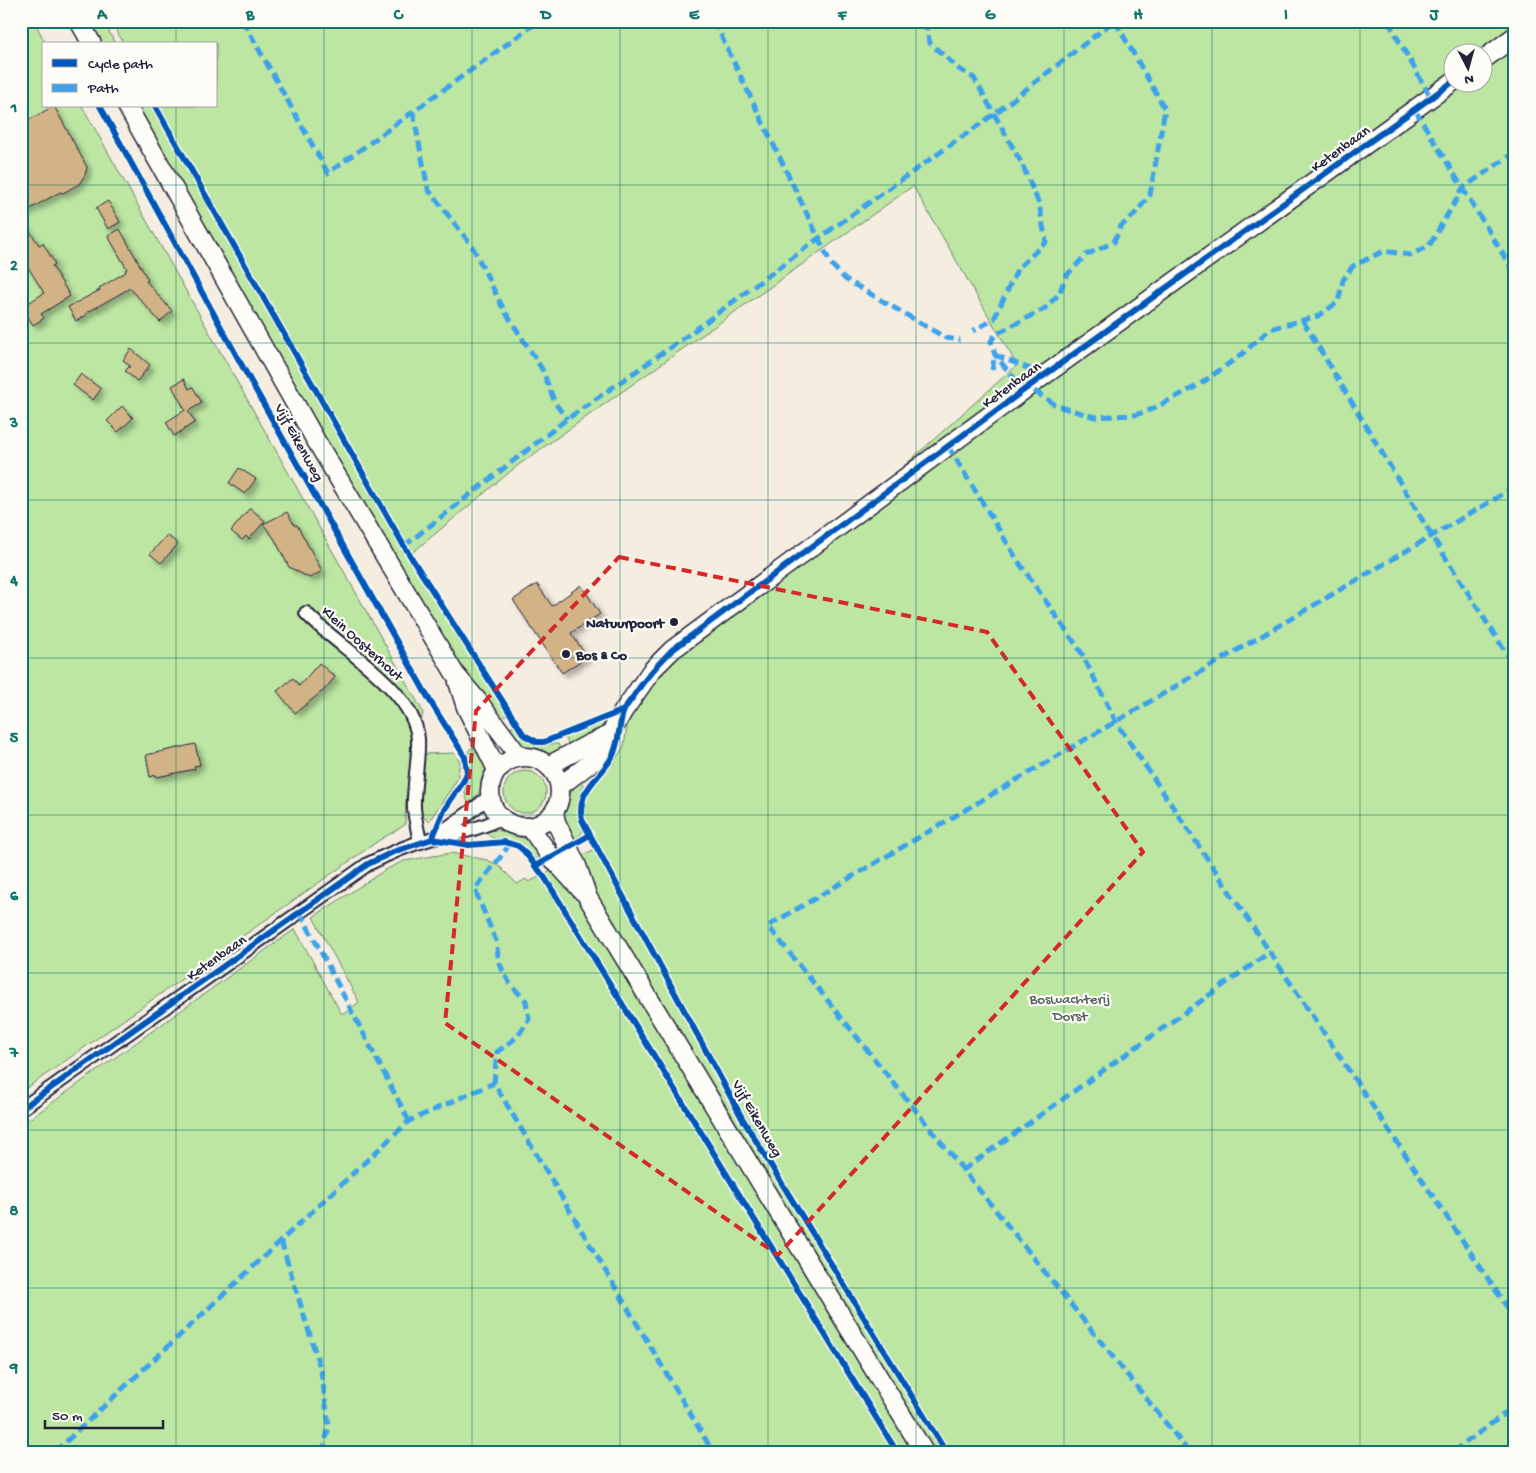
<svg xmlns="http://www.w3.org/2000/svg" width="1536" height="1473" viewBox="0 0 1536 1473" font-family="'Gochi Hand',sans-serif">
<defs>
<filter id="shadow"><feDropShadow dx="4.5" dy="4.5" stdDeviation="2.5" flood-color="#0004"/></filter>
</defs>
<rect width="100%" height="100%" fill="#f4ede0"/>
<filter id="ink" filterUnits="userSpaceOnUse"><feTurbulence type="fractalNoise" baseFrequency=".02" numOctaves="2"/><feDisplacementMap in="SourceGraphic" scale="10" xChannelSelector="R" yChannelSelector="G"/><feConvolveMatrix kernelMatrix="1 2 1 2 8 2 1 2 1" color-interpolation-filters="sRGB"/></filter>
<g filter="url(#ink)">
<!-- green -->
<g fill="#bce6a2" stroke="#6f846e" fill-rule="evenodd">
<polygon points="21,21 34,21 46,44 44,44 44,106 82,106 423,712 406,797 405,825 378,841 21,1092"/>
<polygon points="88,21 103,21 116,44 101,44"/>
<path d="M111,21H1515V1452H21V1125L295,929L341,1013H345L359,1002L313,917L385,870L404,861L451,853L487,860L498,865L517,884L526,879L529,882L599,847L585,818L584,811L586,795L612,765L624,746L628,720L660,672L667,664L703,639L699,632L821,540L1017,365L913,186L517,466L412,553L158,106H216V44H124ZM1454,52H1484V82H1454Z"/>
<polygon points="136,106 151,106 384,516 507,714 499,720 482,699 452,652 363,505"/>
<polygon points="607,721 592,736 571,749 565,737"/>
<path d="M509,727H515C522,736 529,746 541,746C547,746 552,743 558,744L563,753C548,756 527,753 516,742C512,738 509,733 506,729Z"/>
<path d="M480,745L487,768L480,791L469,804C459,785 471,786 470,769C470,763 468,758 468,752L471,748Z"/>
<polygon points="454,753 460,762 457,780 429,821 424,818 421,810 423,754"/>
<circle cx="525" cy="792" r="21"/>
<path d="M580,780L583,785C583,791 580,795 578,801C576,812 579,821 583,831L580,835L570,842L563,818L571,792Z"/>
<path d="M499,830L529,840L543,858L539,860C529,856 524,845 514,841C503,837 491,843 486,831Z"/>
</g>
<!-- building -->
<g fill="#d2b386" stroke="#22223b" filter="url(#shadow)">
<polygon points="54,106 87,167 85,175 79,184 63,193 60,192 21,214 21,124"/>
<polygon points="108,201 120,222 108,229 96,208"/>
<polygon points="21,218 39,245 43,243 55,264 52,266 70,296 41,314 44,318 33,325 22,307 44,293 21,256"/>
<polygon points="120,229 148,280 146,281 172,311 160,322 130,288 88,312 85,316 76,321 68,307 100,290 99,288 126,272 125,270 127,269 108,236"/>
<polygon points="131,349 150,365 137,381 125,371 130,366 123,360"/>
<polygon points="81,374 101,389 93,400 73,385"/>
<polygon points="184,379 189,389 193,387 202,403 188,411 195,422 174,436 166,422 185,410 172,386"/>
<polygon points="122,406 133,418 118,432 107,421"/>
<polygon points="239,468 256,479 245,494 229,483"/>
<polygon points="250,508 265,521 249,539 246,536 242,540 231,531"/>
<polygon points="287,512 295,526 297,525 322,571 310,578 289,567 274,538 263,524"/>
<polygon points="167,535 178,544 161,563 150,554"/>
<polygon points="537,584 552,606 581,585 600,614 571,633 587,657 562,673 513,600"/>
<polygon points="319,663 335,677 324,690 295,713 277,691 293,678 299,686"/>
<polygon points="195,744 200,765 194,766 195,769 157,777 156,775 150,777 146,755"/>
</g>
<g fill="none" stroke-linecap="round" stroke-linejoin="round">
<!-- street casing -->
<g stroke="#22223b" stroke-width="16">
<g id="street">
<path d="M306,613C338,648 414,688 418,739C419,762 413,786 414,808C415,820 418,831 420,842"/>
<polyline points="436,836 470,812 490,796"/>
<path d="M21,1109L368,864C388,854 408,845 430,839C456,833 476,831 501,818"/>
</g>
</g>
<!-- secondary casing -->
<g stroke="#22223b" stroke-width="21">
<g id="secondary">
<polyline points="79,21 92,44"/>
<polyline points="1484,59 1515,36"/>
<polyline points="127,106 315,439 455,674 477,700 515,751 522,757"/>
<polyline points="458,682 466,707 497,770"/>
<circle cx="525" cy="792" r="35"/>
<polyline points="548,766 589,744 610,735"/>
<polyline points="560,786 593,761 599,753 624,710 652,670 672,650 1028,387 1454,81"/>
<polyline points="554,812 556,822 577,866 588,898 924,1452"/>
<polyline points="530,827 551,857 583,892"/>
</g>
</g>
<!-- street -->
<use href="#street" stroke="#fdfcf7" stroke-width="12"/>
<!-- secondary -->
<use href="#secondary" stroke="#fdfcf7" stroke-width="18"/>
<!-- quiet -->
<g stroke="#3ea2ec" stroke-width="5" stroke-dasharray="10 5" stroke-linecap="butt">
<polyline points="243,21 328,173 539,21"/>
<polyline points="714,21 831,264 845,279 946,338 960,340"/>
<polyline points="924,21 930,43 959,69 974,78 1022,164 1039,204 1046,242 1018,268 994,319 973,331"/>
<polyline points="1115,21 1165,109 1150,195 1133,216 1121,226 1114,242 1086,255 1066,276 1059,294 1044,309 996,334 991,341 995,355 1013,377 1057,406 1095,417 1135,415 1150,410 1199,385 1242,354 1270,329 1318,316 1338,302 1343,280 1353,266 1384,251 1410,255 1429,246 1463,188 1515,152"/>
<polyline points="1388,21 1431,98"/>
<polyline points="1415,110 1515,274"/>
<polyline points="413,112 428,189 472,246 504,310 542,369 555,403 567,419"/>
<polyline points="1303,321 1432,536 1515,667"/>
<polyline points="995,355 1045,375"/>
<polyline points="992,370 995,355"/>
<polyline points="948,446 1018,561 1081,652 1116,722 1515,1319"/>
<polyline points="404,546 567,419 684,338 819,238 993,115 1114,21"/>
<path d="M510,843C500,860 486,873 475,890L496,941L499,963L510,984L526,1001L529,1019L517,1037L497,1052L494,1083L713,1452"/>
<polyline points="300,912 409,1121"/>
<polyline points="963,1170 1270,952"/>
<polyline points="281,1241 321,1371 329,1426 324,1447 321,1452"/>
<polyline points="55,1452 409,1121 494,1083"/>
<polyline points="1189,1452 768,926 1515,487"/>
<polyline points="1453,1452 1515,1406"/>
</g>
<!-- cycleway casing -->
<g stroke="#fdfcf7" stroke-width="9">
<g id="cycleway">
<polyline points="100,106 245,371 430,701 465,757 467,773 463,782 444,810 432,839"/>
<polyline points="155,106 404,546 524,735 537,742 544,742 624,710"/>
<polyline points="535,866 590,835"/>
<polyline points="21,1109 368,864 393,852 432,839 469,845 505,842 518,846 523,850 545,878 897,1452"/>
<path d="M946,1452L742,1118L582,820C576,790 599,780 612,757C620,742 618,725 624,710C627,704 632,699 635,694C646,677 658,664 672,650L1028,387L1454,81"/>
</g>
</g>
<!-- cycleway -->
<use href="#cycleway" stroke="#0057b8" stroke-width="6"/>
</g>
</g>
<!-- marked area -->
<path fill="none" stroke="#d62828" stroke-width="4" stroke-dasharray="10 6" stroke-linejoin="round" d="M619,557L987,632L1143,852L778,1255L445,1023L476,711Z"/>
<!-- grid -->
<path fill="none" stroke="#0f766e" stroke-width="1" stroke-opacity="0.55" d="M176,21V44M324,21V1452M472,21V1452M620,21V1452M768,21V1452M916,21V1452M1064,21V1452M1212,21V1452M1360,21V1452M176,106V1452M21,185H1515M21,343H1515M21,500H1515M21,658H1515M21,815H1515M21,973H1515M21,1130H1515M21,1288H1515"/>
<!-- markers -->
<g fill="#22223b" stroke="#fdfcf7" stroke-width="2">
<circle cx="674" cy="622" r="5"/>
<circle cx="566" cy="654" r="5"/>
</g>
<g text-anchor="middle" stroke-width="4.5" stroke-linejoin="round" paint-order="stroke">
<!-- street labels -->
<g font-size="15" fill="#22223b" stroke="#fdfcf7">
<text transform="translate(1340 148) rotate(-36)" y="5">Ketenbaan</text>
<text transform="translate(1011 384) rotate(-36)" y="5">Ketenbaan</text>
<text transform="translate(300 442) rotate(61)" y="5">Vijf Eikenweg</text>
<text transform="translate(363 643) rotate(42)" y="5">Klein Oosterhout</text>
<text transform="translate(216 957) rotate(-35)" y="5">Ketenbaan</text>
<text transform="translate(758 1118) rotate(60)" y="5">Vijf Eikenweg</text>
</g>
<!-- poi labels -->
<g font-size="15" font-weight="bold" fill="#22223b" stroke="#fdfcf7" text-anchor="end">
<text x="664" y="627">Natuurpoort</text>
<text x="576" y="659" text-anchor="start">Bos &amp; Co</text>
</g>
<!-- park labels -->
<g font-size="15" fill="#505d5a" stroke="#fdfcf7">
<text x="1070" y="1003">Boswachterij<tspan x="1070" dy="17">Dorst</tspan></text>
</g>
</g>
<!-- margin -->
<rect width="1536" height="1473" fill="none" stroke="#fdfcf7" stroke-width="55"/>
<!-- legend -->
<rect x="42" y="42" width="175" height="65" fill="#fdfcf7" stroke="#a5a5ac"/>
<rect x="52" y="59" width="25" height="8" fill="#0057b8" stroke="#a5a5ac"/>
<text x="88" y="68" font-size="15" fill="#22223b">Cycle path</text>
<rect x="52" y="84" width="25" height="8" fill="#3ea2ec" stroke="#a5a5ac"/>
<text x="88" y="92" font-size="15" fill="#22223b">Path</text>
<!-- north arrow -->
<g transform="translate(1468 68) rotate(174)"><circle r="24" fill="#fdfcf7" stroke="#a5a5ac"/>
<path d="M0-4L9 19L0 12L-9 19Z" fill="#22223b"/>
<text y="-8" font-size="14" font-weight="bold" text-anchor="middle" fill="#22223b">N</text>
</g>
<!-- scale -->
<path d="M45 1420v8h118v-8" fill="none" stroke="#22223b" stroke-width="2.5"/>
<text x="52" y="1420" font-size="15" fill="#22223b" stroke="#fdfcf7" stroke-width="4" paint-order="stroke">50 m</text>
<rect x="28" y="28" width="1480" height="1418" fill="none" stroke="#0f766e" stroke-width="2"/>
<g font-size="16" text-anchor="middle" font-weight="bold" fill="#0f766e">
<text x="102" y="19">A</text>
<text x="250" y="19">B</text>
<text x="398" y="19">C</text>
<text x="546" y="19">D</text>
<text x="694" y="19">E</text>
<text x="842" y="19">F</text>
<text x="990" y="19">G</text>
<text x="1138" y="19">H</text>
<text x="1286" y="19">I</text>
<text x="1434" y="19">J</text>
<text x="14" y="112">1</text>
<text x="14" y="270">2</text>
<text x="14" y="427">3</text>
<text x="14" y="585">4</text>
<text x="14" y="742">5</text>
<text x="14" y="900">6</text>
<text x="14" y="1057">7</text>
<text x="14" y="1215">8</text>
<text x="14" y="1372">9</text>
</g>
</svg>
